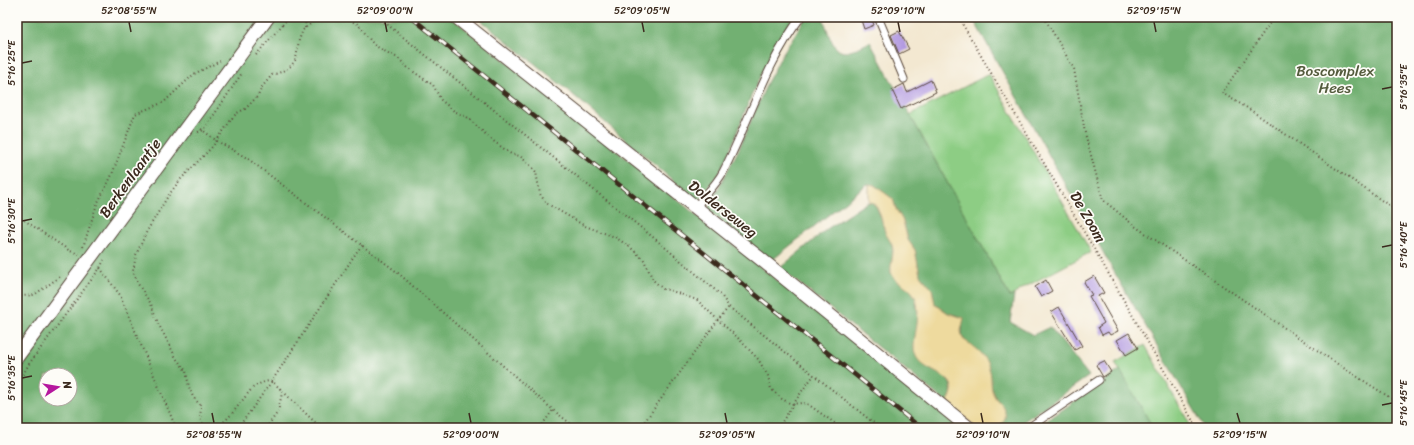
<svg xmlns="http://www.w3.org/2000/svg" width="1414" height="445" viewBox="0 0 1414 445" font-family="Sriracha,sans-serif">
<rect width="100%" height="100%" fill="#fdfcf7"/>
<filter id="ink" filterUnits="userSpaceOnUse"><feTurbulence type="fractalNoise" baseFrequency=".025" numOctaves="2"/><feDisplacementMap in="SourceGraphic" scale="8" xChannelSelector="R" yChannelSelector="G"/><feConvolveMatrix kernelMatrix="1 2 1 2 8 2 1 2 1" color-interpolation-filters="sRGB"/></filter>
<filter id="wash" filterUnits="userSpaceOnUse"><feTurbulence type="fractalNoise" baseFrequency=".012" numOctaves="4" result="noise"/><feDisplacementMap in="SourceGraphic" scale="16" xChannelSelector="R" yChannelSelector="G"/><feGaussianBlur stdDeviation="0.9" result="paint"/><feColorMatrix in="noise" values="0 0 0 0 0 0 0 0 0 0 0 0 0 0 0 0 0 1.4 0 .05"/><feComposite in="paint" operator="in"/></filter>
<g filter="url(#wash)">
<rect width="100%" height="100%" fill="#f3e8d1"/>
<!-- green -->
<g fill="#8dcd84" stroke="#647c51">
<polygon points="989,74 1091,252 1025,287 1010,297 910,115"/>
<polygon points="1145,345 1192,428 1153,428 1115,362"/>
</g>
<!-- forest -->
<g fill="#72b072" stroke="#566d48" fill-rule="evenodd">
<path d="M17,17H451L960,428H17ZM46,375H70V399H46Z"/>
<polygon points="477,17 795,17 763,70 749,101 733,143 720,172 698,202 571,93"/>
<path d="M806,17H822C828,27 831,53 846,52C853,51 863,45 870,42L1010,297L1014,295L1010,322L1033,335L1050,327L1089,376L1014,428H995L1005,416C1004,404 998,404 994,395C989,385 992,374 987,364C982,352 973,349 964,340C961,335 963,330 962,325C962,322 960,319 959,316L948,313L935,304L932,289L920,275L915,250L908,240L903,221L896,209L893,199L874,185L867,184L771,261L707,210L739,149L767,83L783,53Z"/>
<polygon points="972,17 1397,17 1397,428 1205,428 1113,270"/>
<path d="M871,202L876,206L882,220L886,233L891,240L893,251L891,273L895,279L905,284L910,289L915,296L927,368C944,375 959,383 947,403L780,268L827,229L866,203Z"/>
<polygon points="1120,370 1153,428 1036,428"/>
</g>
<!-- sand -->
<path fill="#eeda9e" stroke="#94825e" d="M869,184L874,185L893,199L896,209L903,221L908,240L915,250L920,275L932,289L935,304L948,313L964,318L961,331L963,339C975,348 986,355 990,371C992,379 990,388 994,395C996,400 1001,403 1003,407C1011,424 997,428 984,428C982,428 980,429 978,428C973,426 952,407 947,403C969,369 913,378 914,346C915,330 922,310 914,295C909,285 892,281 891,272C890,266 893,258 893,251C893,243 888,239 885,232C883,225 880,212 876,206C875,204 873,203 871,202H869Z"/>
<g id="blocks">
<!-- building -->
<g fill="#b198e1">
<polygon points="860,17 871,17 874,25 864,29"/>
<polygon points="899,31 909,49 899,54 891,35"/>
<polygon points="931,80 936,92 901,109 892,90 904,84 907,92"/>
<polygon points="1094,276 1104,293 1098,296 1118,331 1110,335 1108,332 1102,335 1098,327 1104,323 1089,296 1092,295 1084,282"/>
<polygon points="1046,280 1052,291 1041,297 1035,287"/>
<polygon points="1059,307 1082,346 1075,350 1051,312"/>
<polygon points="1129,333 1138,348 1126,355 1117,340"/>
<polygon points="1104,361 1111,372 1103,377 1096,365"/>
</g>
</g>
</g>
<g filter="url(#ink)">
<use href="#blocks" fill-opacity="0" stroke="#574639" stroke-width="1"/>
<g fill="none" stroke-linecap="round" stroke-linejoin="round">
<!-- service casing -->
<g stroke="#574639" stroke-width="9">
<g id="service">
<polyline points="878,17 904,79"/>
<path d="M695,208C704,196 716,185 723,172C750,120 766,63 801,17"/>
<polyline points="1028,428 1099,380"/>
</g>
</g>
<!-- minor casing -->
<g stroke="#574639" stroke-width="15">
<g id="minor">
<polyline points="456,17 772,268 969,428"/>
<polyline points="17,357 268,17"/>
</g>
</g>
<!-- path -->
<g stroke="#574639" stroke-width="2" stroke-dasharray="1 3" stroke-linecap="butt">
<polyline points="342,17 358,24 374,45 388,53 398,58 408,68 433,85 441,100 454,111 467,117 492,140 511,154 520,156 530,165 536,172 540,194 546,203 585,226 615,237 630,247 644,260 653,280 663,289 669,290 697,300 718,320 736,336 758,359 768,376 771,389 782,399 791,404 803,403 809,405 836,424 839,428"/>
<polyline points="378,17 654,238 721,295 729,307 880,428"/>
<polyline points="960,17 963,25 1114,283 1197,428"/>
<polyline points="1044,17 1074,69 1085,133 1103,200 1136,227 1342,367 1397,402"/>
<polyline points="1274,17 1222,93 1249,109 1397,211"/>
<polyline points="305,28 306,17"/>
<polyline points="256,55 289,17"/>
<polyline points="201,129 217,141 247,158 397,272 553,410 576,428"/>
<polyline points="198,132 204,130 242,73"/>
<polyline points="17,217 24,220 70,251 79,254"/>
<polyline points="83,247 97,204 111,177 135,114 164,102 194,74 220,61"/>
<polyline points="100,268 120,295 176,428"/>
<polyline points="17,298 22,296 34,295 61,276"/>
<polyline points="17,385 29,364 100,268 104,260"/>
<polyline points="238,428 272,381 358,250 363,245"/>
<polyline points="266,428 278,412 282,393 280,388"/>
<path d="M321,428L272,381C265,381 260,383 254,387C243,396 225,431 209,427C197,423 201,416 201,406L193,397L189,387L186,371L176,358L158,323L151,304L138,284L133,271L136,255L147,231L168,196L180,180L213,146L233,117L237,113L245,109L258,96L262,87L272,75L281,72L291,66L296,59L299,40L303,30L305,28L313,22L335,17"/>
<polyline points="540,428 553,410"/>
<polyline points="640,428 718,320 729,307"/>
<polyline points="778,428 802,391 814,375"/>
</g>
<!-- service -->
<use href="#service" stroke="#fff" stroke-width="7"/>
<!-- minor -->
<use href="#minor" stroke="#fff" stroke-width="13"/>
<!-- rail casing -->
<g stroke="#3b2a1e" stroke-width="4.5">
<polyline id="rail" points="411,17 921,428"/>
</g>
<!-- rail -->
<use href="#rail" stroke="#fdfcf7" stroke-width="3" stroke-dasharray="9" stroke-linecap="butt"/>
</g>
</g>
<!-- ticks -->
<path fill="none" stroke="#3b2a1e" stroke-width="1.5" d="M129,22L131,32M385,22L387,32M642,22L644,32M898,22L900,32M1154,22L1156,32M22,63L32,61M1382,89L1392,87M22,221L32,219M1382,247L1392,245M22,378L32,376M1382,405L1392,403M212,413L214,423M469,413L471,423M725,413L727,423M981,413L983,423M1237,413L1240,423"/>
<g text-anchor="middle" stroke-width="3.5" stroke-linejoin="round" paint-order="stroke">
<!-- park labels -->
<g font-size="15" fill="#545b3d" stroke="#fdfcf7">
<text x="1335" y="76">Boscomplex<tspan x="1335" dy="17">Hees</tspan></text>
</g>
<!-- street labels -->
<g font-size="15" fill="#3b2a1e" stroke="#fdfcf7">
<text transform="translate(130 178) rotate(-54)" y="5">Berkenlaantje</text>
<text transform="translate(723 209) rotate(38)" y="5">Dolderseweg</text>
<text transform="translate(1088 217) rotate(60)" y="5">De Zoom</text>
</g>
</g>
<!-- margin -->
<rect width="1414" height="445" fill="none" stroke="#fdfcf7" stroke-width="44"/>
<!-- north arrow -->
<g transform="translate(58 387) rotate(78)"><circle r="19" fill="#fdfcf7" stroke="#afa8a0"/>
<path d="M0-3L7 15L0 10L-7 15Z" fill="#b5179e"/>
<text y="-6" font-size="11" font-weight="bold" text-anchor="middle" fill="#3b2a1e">N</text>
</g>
<rect x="22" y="22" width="1370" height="401" fill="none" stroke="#3b2a1e" stroke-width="1.5"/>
<g font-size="10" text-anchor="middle" fill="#3b2a1e">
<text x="129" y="14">52°08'55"N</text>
<text x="385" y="14">52°09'00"N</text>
<text x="642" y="14">52°09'05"N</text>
<text x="898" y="14">52°09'10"N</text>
<text x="1154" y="14">52°09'15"N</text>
<text transform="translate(11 63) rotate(-90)" y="4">5°16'25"E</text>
<text transform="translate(1403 87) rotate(-90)" y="4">5°16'35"E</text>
<text transform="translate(11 221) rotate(-90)" y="4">5°16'30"E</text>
<text transform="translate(1403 245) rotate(-90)" y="4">5°16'40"E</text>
<text transform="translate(11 378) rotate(-90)" y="4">5°16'35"E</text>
<text transform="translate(1403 403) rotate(-90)" y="4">5°16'45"E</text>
<text x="214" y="438">52°08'55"N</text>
<text x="471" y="438">52°09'00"N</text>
<text x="727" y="438">52°09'05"N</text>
<text x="983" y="438">52°09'10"N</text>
<text x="1240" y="438">52°09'15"N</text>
</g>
</svg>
